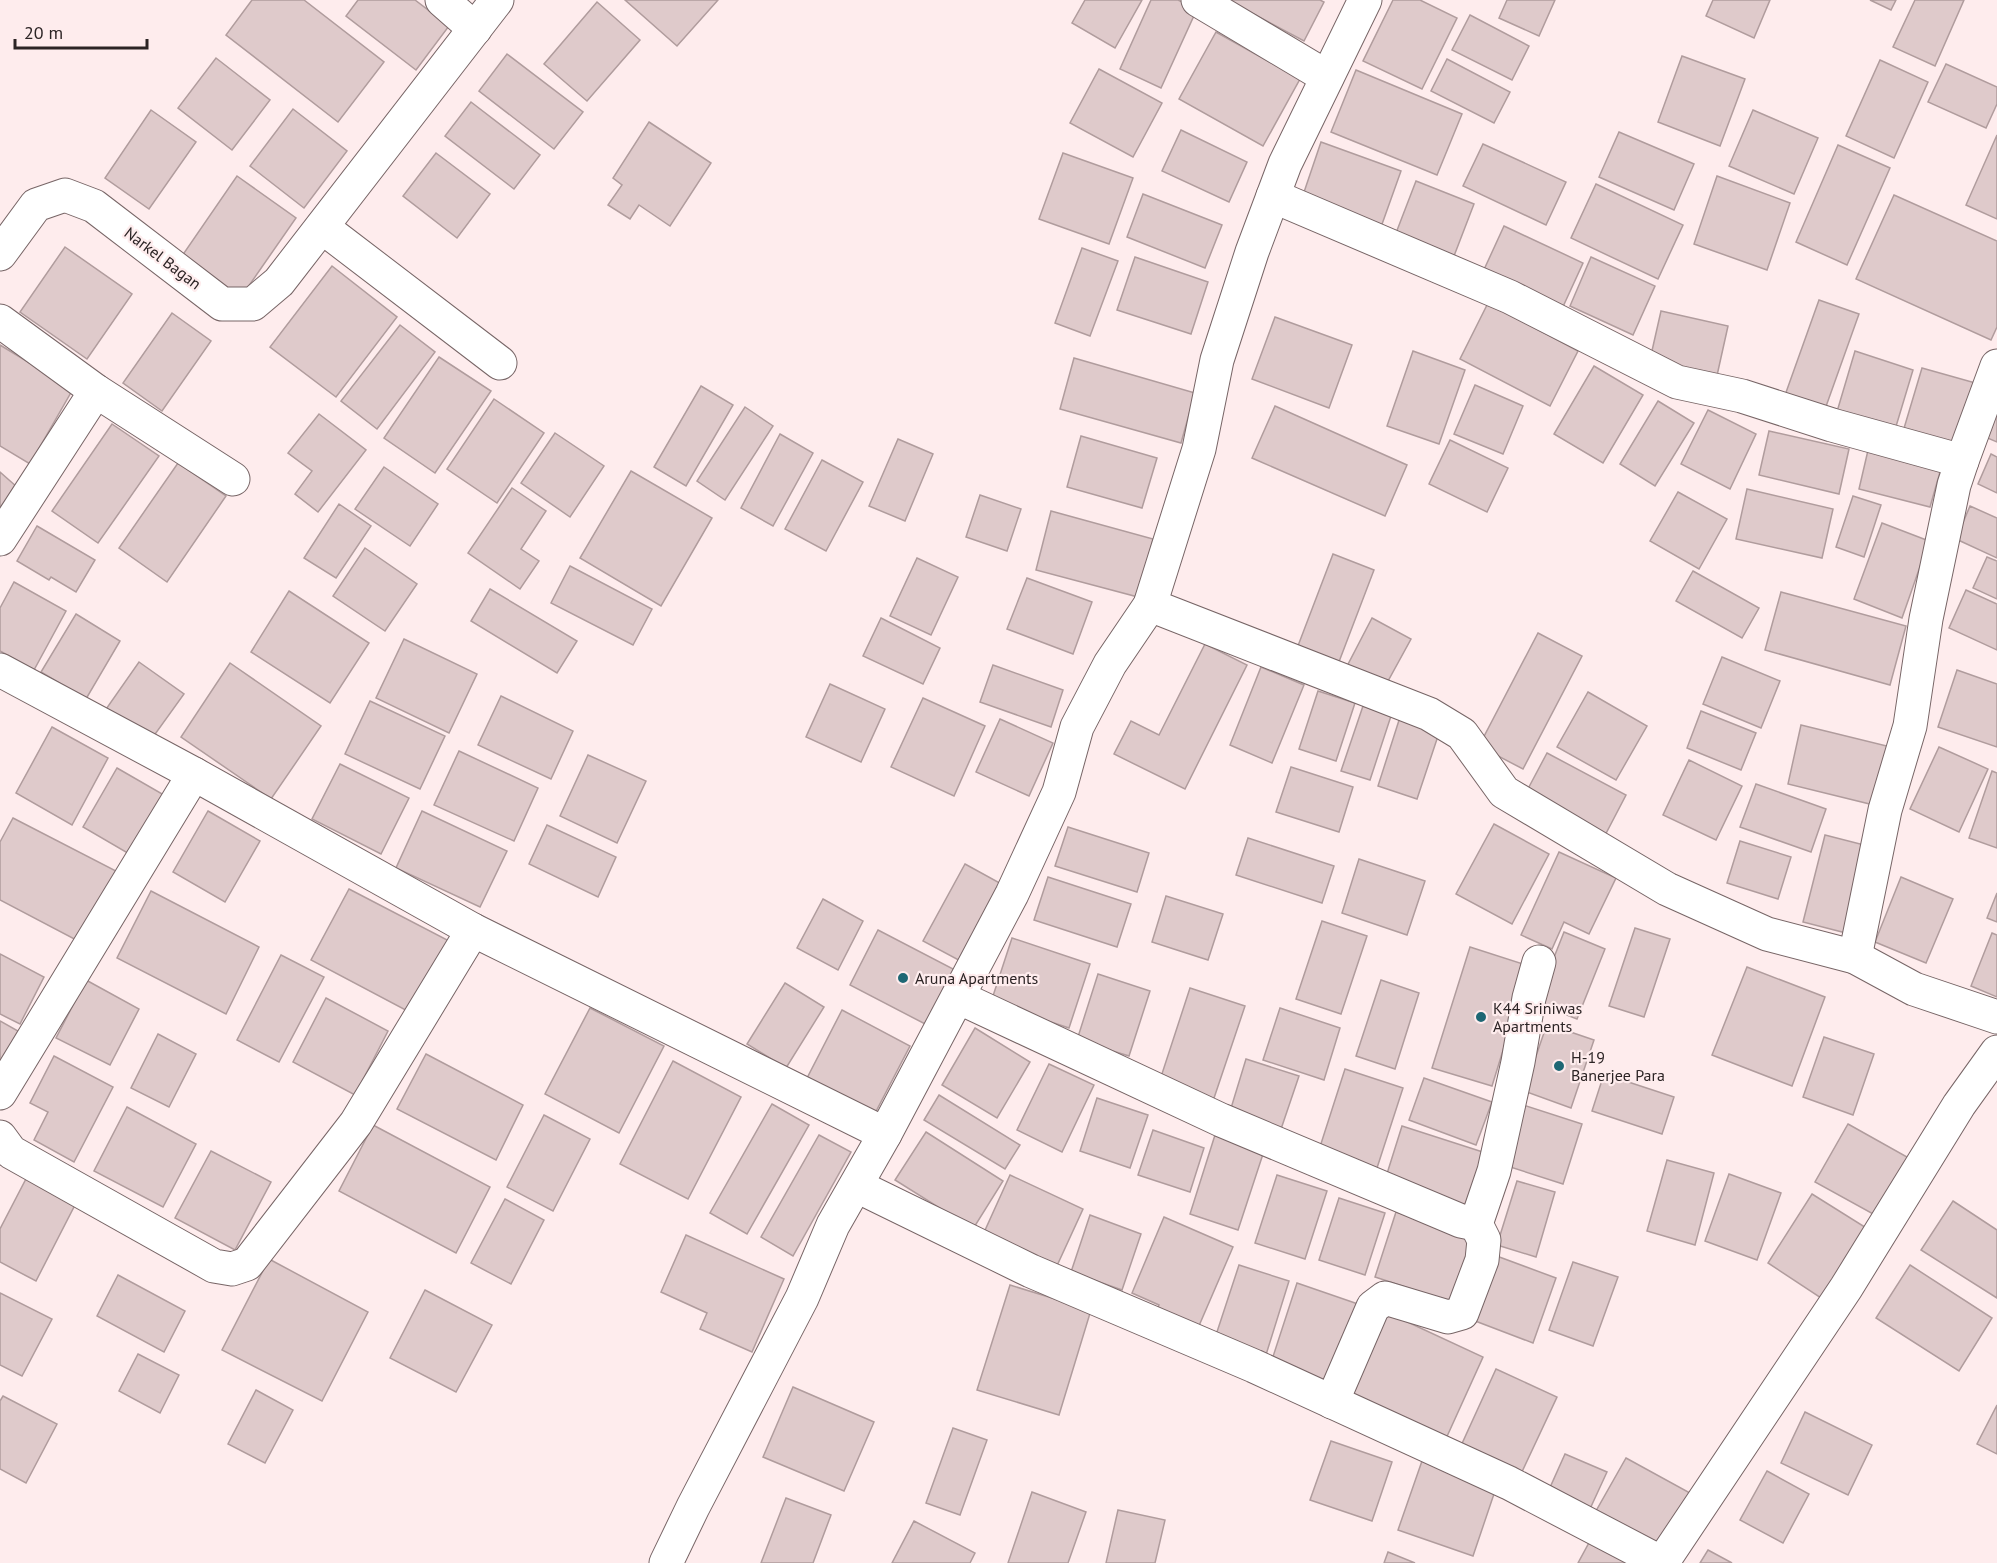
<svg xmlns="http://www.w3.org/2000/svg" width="1997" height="1563" viewBox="0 0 1997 1563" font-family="'PT Sans',sans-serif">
<rect width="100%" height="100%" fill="#feeced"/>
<!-- building -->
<g fill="#dfcacb" stroke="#b09c9d" stroke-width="1.5">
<polygon points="252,0 304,0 384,62 338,122 226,35"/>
<polygon points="358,0 415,0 449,26 416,70 346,16"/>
<polygon points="625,0 718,0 677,46"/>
<polygon points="1085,0 1142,0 1115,48 1072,23"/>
<polygon points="1151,0 1178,0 1197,9 1161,88 1120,69"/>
<polygon points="1232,0 1320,0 1324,2 1304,41 1231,2"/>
<polygon points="1393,0 1420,0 1457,18 1422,89 1363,61"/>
<polygon points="1507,0 1555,0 1539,36 1499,18"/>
<polygon points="1713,0 1770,0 1754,38 1706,16"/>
<polygon points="1870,0 1896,0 1891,10"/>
<polygon points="1915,0 1964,0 1935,66 1893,47"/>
<polygon points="597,2 640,40 587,101 544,64"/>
<polygon points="1470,15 1529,46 1512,80 1452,50"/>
<polygon points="1216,32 1300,79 1263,146 1179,99"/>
<polygon points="507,54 583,112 554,149 479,91"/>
<polygon points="1682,56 1745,79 1720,146 1658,122"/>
<polygon points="216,58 270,100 232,150 178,108"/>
<polygon points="1447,59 1510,92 1494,123 1431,91"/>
<polygon points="1880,60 1928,82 1894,158 1846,136"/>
<polygon points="1946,64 1997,87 1997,104 1986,128 1928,102"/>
<polygon points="1099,69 1162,103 1133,157 1070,123"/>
<polygon points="1356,70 1462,114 1437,175 1331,132"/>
<polygon points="471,102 540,155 514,189 445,136"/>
<polygon points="293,109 347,151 304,208 250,166"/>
<polygon points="151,110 196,142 149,209 105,178"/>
<polygon points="1753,110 1818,138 1794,194 1729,166"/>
<polygon points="649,122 711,163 670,226 639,205 630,219 608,205 622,185 613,178"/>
<polygon points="1181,130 1247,162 1229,202 1162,171"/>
<polygon points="1619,132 1694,164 1674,210 1599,177"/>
<polygon points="1997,135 1997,219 1966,205"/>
<polygon points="1321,142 1401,171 1381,227 1302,198"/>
<polygon points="1483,144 1566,182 1546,225 1463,186"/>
<polygon points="1838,145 1890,168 1847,265 1796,242"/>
<polygon points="436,153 490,194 457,238 403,196"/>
<polygon points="1063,153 1133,178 1109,244 1039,219"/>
<polygon points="237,176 296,218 241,297 182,256"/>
<polygon points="1717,176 1790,203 1767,270 1694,244"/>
<polygon points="1416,181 1474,204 1454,256 1396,233"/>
<polygon points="1596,184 1683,225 1658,279 1571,238"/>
<polygon points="1143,194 1222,225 1205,268 1127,237"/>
<polygon points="1894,195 1997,241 1997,327 1991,340 1856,279"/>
<polygon points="1504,226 1583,263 1561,311 1482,274"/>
<polygon points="65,247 132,294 87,359 20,312"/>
<polygon points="1082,248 1118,261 1090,336 1055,323"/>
<polygon points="1135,257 1208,282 1191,334 1117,310"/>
<polygon points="1591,257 1655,286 1633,335 1570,306"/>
<polygon points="332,266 397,317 336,397 270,347"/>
<polygon points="1819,300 1859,314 1824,412 1784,398"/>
<polygon points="1488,303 1578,351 1550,406 1460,359"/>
<polygon points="1661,311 1728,326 1716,380 1649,364"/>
<polygon points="172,313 211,341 162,411 123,383"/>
<polygon points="1275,317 1352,345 1329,408 1252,379"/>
<polygon points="400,325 435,352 377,429 341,401"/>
<polygon points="0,345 73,389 30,464 0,446"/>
<polygon points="1413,351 1465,370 1439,444 1387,426"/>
<polygon points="1855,351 1913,370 1894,433 1836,415"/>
<polygon points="439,357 491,391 435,473 384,438"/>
<polygon points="1074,358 1195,393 1181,443 1060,409"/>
<polygon points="1594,366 1643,395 1603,463 1554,434"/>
<polygon points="1922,368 1979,384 1960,452 1902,435"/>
<polygon points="1475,385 1523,406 1503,454 1454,434"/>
<polygon points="1997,385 1997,442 1976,433"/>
<polygon points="701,386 733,405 686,486 654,467"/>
<polygon points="494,399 544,433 497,503 447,469"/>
<polygon points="1658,401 1694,423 1655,486 1620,464"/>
<polygon points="1275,406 1407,465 1385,516 1252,458"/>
<polygon points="745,407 773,426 725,500 697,481"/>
<polygon points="1708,410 1756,434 1730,489 1681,464"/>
<polygon points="319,414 366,450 318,512 295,494 312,471 288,453"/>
<polygon points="112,424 159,456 98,543 52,511"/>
<polygon points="1769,431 1849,449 1839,494 1759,475"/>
<polygon points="555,433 604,466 570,517 521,483"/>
<polygon points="780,434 813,453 773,526 741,508"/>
<polygon points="1081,436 1157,458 1142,508 1067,487"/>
<polygon points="898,439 933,454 905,521 869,506"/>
<polygon points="1450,440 1508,468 1487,512 1429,484"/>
<polygon points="1869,446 1942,465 1930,507 1859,489"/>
<polygon points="1991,454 1997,457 1997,493 1978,484"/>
<polygon points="822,460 863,482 826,551 785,529"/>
<polygon points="178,463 226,496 167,582 119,548"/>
<polygon points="384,467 438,504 410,546 355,509"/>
<polygon points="631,471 712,518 661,606 580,558"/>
<polygon points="0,472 17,487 0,508"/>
<polygon points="512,488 546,511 521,549 539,561 520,589 468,553"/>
<polygon points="1747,489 1833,509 1822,558 1736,539"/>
<polygon points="1678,492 1727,519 1699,569 1650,541"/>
<polygon points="980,495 1021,509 1007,551 966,537"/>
<polygon points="1853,496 1881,505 1864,557 1836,547"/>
<polygon points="339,504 371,526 336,578 304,558"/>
<polygon points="1970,506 1997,518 1997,558 1956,539"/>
<polygon points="1051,511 1153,539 1138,597 1036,570"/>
<polygon points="1882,523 1929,541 1902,618 1854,599"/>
<polygon points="37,526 95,560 76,592 51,577 49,580 17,561"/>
<polygon points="365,548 417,584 385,631 333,596"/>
<polygon points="1333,554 1374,570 1337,667 1296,651"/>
<polygon points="1987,557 1997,561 1997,599 1973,588"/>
<polygon points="917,558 958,577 931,635 890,616"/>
<polygon points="570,566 652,609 633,645 551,603"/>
<polygon points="1693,571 1759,608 1742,638 1676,601"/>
<polygon points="1027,578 1092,602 1073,654 1007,629"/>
<polygon points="14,582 66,611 34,670 0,651 0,608"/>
<polygon points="490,589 577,641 557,673 471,621"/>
<polygon points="1966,590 1997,604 1997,650 1949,628"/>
<polygon points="289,591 369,643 330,703 251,652"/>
<polygon points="1781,592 1906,626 1890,685 1765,650"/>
<polygon points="76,614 120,641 86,699 41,672"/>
<polygon points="881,618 940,648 923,684 863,656"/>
<polygon points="1372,618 1411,639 1382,692 1344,672"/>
<polygon points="1538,633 1582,656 1523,769 1479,746"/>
<polygon points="404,639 477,674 449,733 376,698"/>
<polygon points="1205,644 1247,665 1185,789 1114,754 1131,721 1159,735"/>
<polygon points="1722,657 1780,681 1761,728 1703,704"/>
<polygon points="139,662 184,694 148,744 104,712"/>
<polygon points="230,663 321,726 271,799 181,737"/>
<polygon points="993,665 1063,690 1051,727 980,702"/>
<polygon points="1261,667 1304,685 1272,763 1230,745"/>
<polygon points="1957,670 1997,684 1997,747 1938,727"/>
<polygon points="830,684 885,709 861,762 806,737"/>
<polygon points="1318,691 1355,703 1336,761 1299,749"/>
<polygon points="1588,692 1647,726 1616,780 1557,747"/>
<polygon points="501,696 573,731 551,779 478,745"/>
<polygon points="923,698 985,726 954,796 891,767"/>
<polygon points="370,701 445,736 420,789 345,754"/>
<polygon points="1363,706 1391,716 1370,780 1341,771"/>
<polygon points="1701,711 1756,733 1741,770 1687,748"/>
<polygon points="1401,714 1441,727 1417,799 1378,786"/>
<polygon points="1000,719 1053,743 1029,796 976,772"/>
<polygon points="1801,725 1895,748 1882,807 1788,784"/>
<polygon points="52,727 108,758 72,825 16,793"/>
<polygon points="1939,747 1988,769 1959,832 1910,809"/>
<polygon points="459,751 538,788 514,841 434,805"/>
<polygon points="1547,753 1626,795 1601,843 1522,800"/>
<polygon points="588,755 646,781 617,843 560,816"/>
<polygon points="1689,760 1742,786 1716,840 1663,815"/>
<polygon points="340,764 409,798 381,854 312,819"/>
<polygon points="1291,767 1353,787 1339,832 1276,812"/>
<polygon points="117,768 164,795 131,855 83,827"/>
<polygon points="1992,771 1997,773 1997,848 1969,838"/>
<polygon points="1756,784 1826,809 1811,852 1740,827"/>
<polygon points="208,811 260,841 225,902 173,872"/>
<polygon points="422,811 507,851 480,907 396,868"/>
<polygon points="13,818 116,871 80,942 0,900 0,842"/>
<polygon points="1494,824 1549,854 1512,924 1456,894"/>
<polygon points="547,825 616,857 598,897 529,864"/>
<polygon points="1068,827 1149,853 1137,892 1055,866"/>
<polygon points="1825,835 1872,847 1850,934 1803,922"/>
<polygon points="1248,838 1334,866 1322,903 1236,875"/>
<polygon points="1740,841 1791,857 1778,899 1727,883"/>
<polygon points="1559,852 1616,878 1589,934 1564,922 1552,949 1521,935"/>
<polygon points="1359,859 1425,881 1407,935 1342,913"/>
<polygon points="965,864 1007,887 966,964 923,941"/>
<polygon points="1048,877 1131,904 1117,947 1034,920"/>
<polygon points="1901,877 1953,899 1926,963 1875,942"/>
<polygon points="349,889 453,943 415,1015 311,960"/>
<polygon points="151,891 259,947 226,1014 117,958"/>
<polygon points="1997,893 1997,922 1987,918"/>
<polygon points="1166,896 1223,914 1208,960 1152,942"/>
<polygon points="823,899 863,921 838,970 797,948"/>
<polygon points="1322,921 1367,936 1341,1014 1296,999"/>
<polygon points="1635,928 1670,939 1644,1017 1609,1006"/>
<polygon points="878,930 957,971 929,1026 850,985"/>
<polygon points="1564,932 1605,949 1577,1019 1536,1003"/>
<polygon points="1992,933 1997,935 1997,997 1971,986"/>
<polygon points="1012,938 1090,964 1069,1028 991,1002"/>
<polygon points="1470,947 1529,966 1492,1086 1432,1068"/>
<polygon points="0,954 44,977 20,1024 0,1014"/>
<polygon points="281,955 324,977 279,1062 237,1040"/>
<polygon points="1747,967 1825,997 1792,1086 1712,1055"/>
<polygon points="1098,974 1150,991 1129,1056 1077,1040"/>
<polygon points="86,980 139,1009 110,1065 56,1038"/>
<polygon points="1381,980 1419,993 1395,1069 1356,1056"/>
<polygon points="785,983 824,1007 786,1068 747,1044"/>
<polygon points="1190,988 1245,1006 1212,1104 1158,1086"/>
<polygon points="326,998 388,1031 355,1095 293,1062"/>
<polygon points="590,1008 664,1046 619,1133 545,1094"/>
<polygon points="1280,1008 1340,1028 1324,1080 1263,1060"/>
<polygon points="842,1010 910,1046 872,1119 804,1084"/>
<polygon points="0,1021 18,1031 0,1065"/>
<polygon points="1547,1024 1594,1040 1571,1108 1524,1091"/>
<polygon points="975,1028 1030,1062 997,1118 942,1085"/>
<polygon points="158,1034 196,1054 169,1107 131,1088"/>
<polygon points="1824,1037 1874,1054 1853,1115 1803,1097"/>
<polygon points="426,1054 523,1105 496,1160 397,1109"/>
<polygon points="54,1056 113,1087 74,1162 34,1140 48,1112 30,1103"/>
<polygon points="1246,1059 1299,1076 1279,1135 1228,1118"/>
<polygon points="673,1061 741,1097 688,1199 620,1164"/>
<polygon points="1049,1064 1094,1085 1062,1152 1017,1130"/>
<polygon points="1345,1069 1403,1088 1376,1171 1318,1153"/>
<polygon points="1604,1074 1674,1097 1662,1134 1592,1111"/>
<polygon points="1424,1078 1492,1102 1476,1145 1409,1120"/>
<polygon points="939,1095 1020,1145 1005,1169 924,1120"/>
<polygon points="1097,1098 1148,1115 1130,1168 1080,1151"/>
<polygon points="772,1104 809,1125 747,1234 710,1213"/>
<polygon points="1523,1105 1582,1124 1563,1184 1504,1165"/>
<polygon points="127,1107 196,1144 163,1207 94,1171"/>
<polygon points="544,1115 590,1139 553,1211 507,1187"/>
<polygon points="1848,1124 1916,1162 1884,1220 1815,1182"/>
<polygon points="373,1125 490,1187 456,1253 339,1191"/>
<polygon points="1402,1126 1489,1154 1472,1209 1385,1180"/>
<polygon points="1153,1130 1204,1148 1190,1192 1138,1175"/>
<polygon points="926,1132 1003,1181 973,1229 895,1180"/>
<polygon points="819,1135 851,1152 793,1256 761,1237"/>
<polygon points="1215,1135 1264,1151 1238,1230 1190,1214"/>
<polygon points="211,1151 271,1182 235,1250 175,1218"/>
<polygon points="1667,1160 1714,1173 1695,1245 1647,1231"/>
<polygon points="1729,1174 1781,1193 1757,1260 1705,1241"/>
<polygon points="28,1175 77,1201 36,1281 0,1262 0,1229"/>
<polygon points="1010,1175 1083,1209 1055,1270 982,1237"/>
<polygon points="1277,1175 1327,1191 1305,1259 1255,1243"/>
<polygon points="1517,1181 1555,1192 1536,1257 1497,1245"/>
<polygon points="1812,1194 1868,1229 1824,1300 1768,1263"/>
<polygon points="1339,1198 1385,1213 1365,1275 1319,1260"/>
<polygon points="505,1199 544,1220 511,1284 471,1263"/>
<polygon points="1953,1201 1997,1230 1997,1298 1921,1250"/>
<polygon points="1396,1212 1478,1239 1457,1304 1375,1277"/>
<polygon points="1090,1215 1141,1234 1122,1290 1071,1272"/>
<polygon points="1164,1217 1233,1247 1195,1335 1154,1317 1159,1305 1132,1293"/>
<polygon points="686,1235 784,1279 752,1352 700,1329 707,1313 661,1292"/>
<polygon points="1494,1255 1556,1278 1533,1343 1470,1319"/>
<polygon points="269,1259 368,1312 322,1401 222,1350"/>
<polygon points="1573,1262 1618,1277 1593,1346 1549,1330"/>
<polygon points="1239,1265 1289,1281 1265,1358 1214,1341"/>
<polygon points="1910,1265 1992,1318 1959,1371 1876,1318"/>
<polygon points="118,1275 185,1311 164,1352 97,1316"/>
<polygon points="1297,1283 1358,1304 1330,1389 1269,1369"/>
<polygon points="1010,1285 1091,1310 1059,1415 977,1390"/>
<polygon points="425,1290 492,1325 456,1392 390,1358"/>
<polygon points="0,1293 52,1319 22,1376 0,1365"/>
<polygon points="1386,1312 1483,1357 1444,1443 1347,1399"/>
<polygon points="138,1354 179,1375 160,1413 119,1391"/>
<polygon points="1496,1369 1557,1397 1520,1476 1460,1448"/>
<polygon points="793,1387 874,1422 844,1491 763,1457"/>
<polygon points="256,1390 293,1410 265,1463 228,1444"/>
<polygon points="3,1396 57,1424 26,1483 0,1469 0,1401"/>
<polygon points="1997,1405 1997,1454 1977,1444"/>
<polygon points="1805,1412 1872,1445 1848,1495 1781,1463"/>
<polygon points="953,1428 987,1440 960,1515 926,1503"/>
<polygon points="1331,1441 1392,1462 1372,1521 1310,1500"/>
<polygon points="1565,1454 1607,1472 1589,1511 1548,1492"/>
<polygon points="1626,1458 1690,1493 1661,1546 1596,1511"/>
<polygon points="1422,1461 1496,1488 1473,1556 1398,1530"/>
<polygon points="1767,1471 1809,1494 1783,1543 1740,1520"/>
<polygon points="1032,1492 1086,1512 1068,1563 1008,1563"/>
<polygon points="786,1498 831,1515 813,1563 761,1563"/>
<polygon points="1118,1510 1165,1520 1155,1563 1106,1563"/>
<polygon points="914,1521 975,1553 970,1563 892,1563"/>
<polygon points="1591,1539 1634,1563 1578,1563"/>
<polygon points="1708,1550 1732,1563 1700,1563"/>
<polygon points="1388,1552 1415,1563 1384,1563"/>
</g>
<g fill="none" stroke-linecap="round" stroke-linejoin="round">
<!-- minor casing -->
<g stroke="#776566" stroke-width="35">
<g id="minor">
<polyline points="442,0 475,29"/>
<polyline points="1198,0 1327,77"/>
<polyline points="1273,196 1510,297 1677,382 1742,396 1832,425 1962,461 1954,485 1926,619 1910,726 1885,810 1855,957"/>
<polyline points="322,227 500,363"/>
<polyline points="0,254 36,205 65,195 94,206 222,304 253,304 279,282 497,0"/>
<polyline points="0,321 96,391 233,479"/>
<polyline points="1962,461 1997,366"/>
<polyline points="0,539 96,391"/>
<polyline points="1150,605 1429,714 1462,734 1504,792 1667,889 1767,934 1855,957 1914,989 1997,1017"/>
<polyline points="0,670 194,774 473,930 885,1134"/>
<polyline points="958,997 1221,1120 1461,1221 1476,1224 1494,1171 1518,1062 1529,998 1539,962"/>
<polyline points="0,1093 194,774"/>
<polyline points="0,1137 11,1152 214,1266 232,1269 247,1264 356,1123 473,930"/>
<polyline points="857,1186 1031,1271 1254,1366 1509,1483 1662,1563"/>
<polyline points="1332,1402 1373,1307 1385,1298 1448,1317 1462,1313 1482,1260 1484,1240 1476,1224"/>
<polyline points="666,1563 693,1507 802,1298 833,1225 885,1134 1012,894 1059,792 1077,727 1110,664 1150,605 1199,449 1217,360 1252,252 1285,164 1365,0"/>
<polyline points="1662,1563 1846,1288 1959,1105 1997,1052"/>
</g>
</g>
<!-- minor -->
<use href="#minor" stroke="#fff" stroke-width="33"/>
</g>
<!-- markers -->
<g fill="#1e6774" stroke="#feeced" stroke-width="2">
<circle cx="903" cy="978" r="6"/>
<circle cx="1481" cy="1017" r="6"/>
<circle cx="1559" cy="1066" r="6"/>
</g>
<g text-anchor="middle" stroke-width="4.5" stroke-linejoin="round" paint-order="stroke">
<!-- street labels -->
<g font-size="16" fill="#2c2425" stroke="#feeced">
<text transform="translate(163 258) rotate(37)" y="6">Narkel Bagan</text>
</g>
<!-- poi labels -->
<g font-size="16" fill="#2c2425" stroke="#feeced" text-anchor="start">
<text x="915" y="984">Aruna Apartments</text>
<text x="1493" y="1014">K44 Sriniwas<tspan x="1493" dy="18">Apartments</tspan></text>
<text x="1571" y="1063">H-19<tspan x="1571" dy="18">Banerjee Para</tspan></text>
</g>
</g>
<!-- scale -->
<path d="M15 39v9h132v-9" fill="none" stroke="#2c2425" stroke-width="3"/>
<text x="24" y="39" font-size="18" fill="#2c2425" stroke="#feeced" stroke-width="4.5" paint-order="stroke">20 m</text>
</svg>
